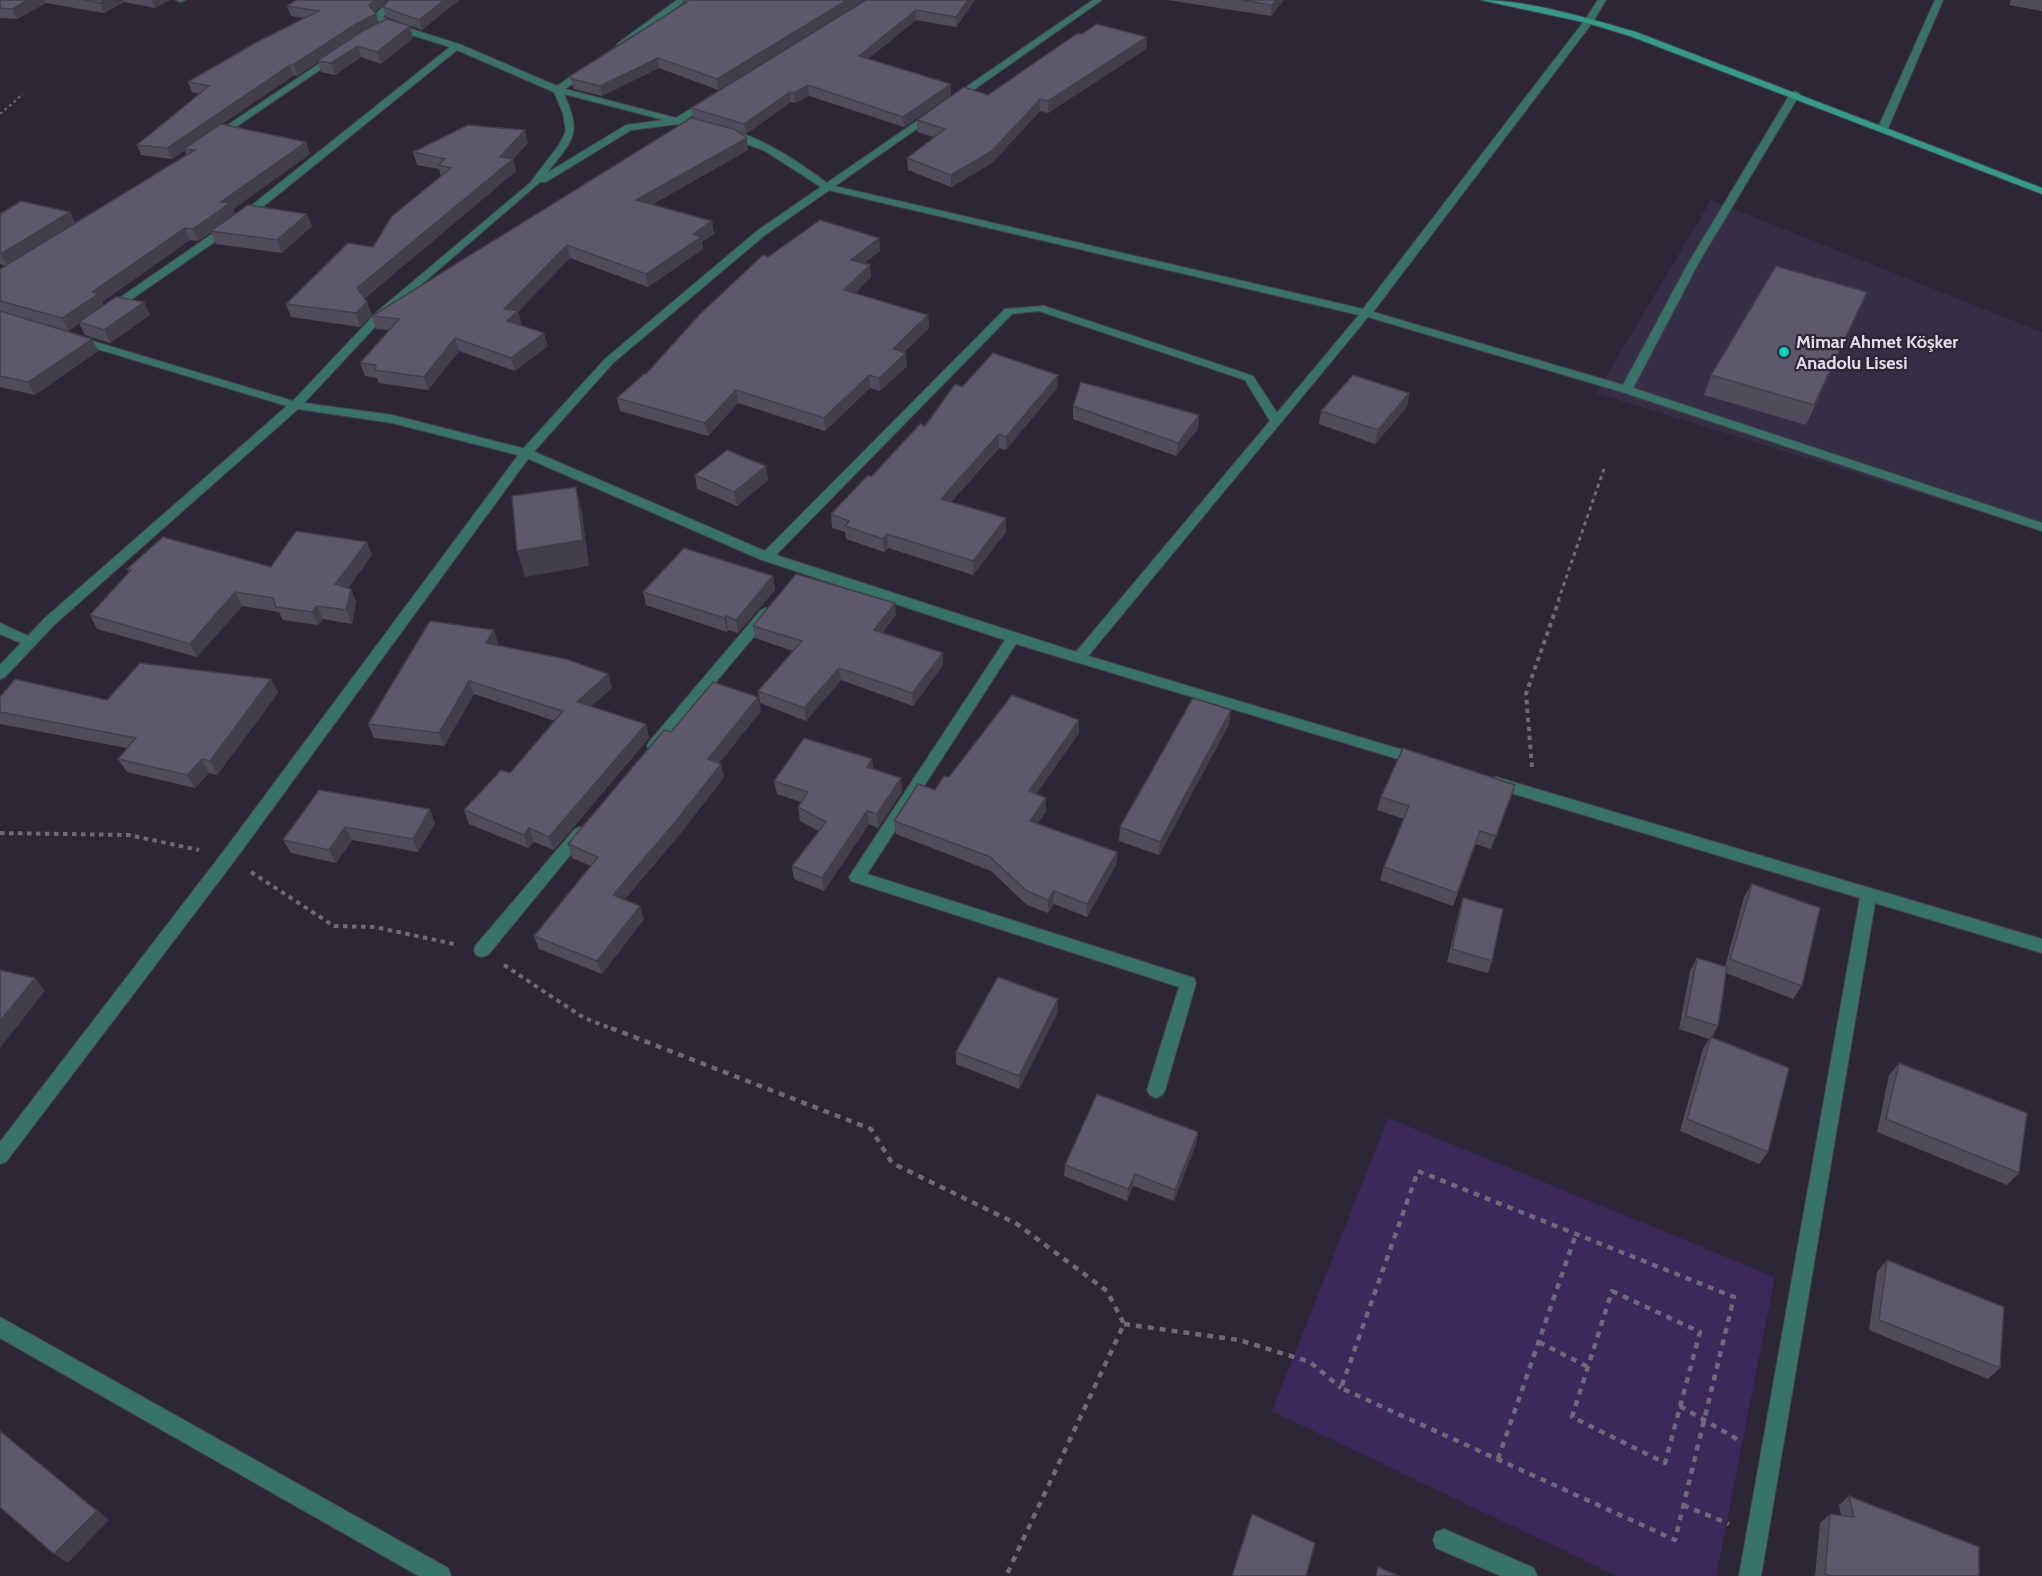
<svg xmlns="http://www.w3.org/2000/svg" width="2042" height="1576" viewBox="0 0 2042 1576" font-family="Cabin,sans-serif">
<rect width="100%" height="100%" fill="#2c2637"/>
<!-- built -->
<polygon fill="#362e45" points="1711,200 2042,332 2042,531 1596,393"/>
<!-- green -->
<polygon fill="#3c285a" points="1388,1118 1775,1277 1716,1576 1617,1576 1272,1411"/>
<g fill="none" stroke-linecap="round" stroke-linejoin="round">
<!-- service casing -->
<g stroke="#494353" stroke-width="2">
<polygon id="service" points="1795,91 1800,94 1699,262 1690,264 1689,262 1790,94"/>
</g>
<!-- minor casing -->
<g stroke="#494353" stroke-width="2">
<g id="minor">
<polygon points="176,0 185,0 181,2"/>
<path d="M389,0H398L383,17L392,23L459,44L557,86L585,67H591V71L565,89L676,118L705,100L713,102L685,120L703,125V129L678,124L631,130L546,182H540L386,315L304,403L392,415L530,450L765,551L1005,309L1044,306L1253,376L1277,413L1359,315L824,189L765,151L726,136V132C753,129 808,169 830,185L1363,309L1585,20L1598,0H1606L1592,23L1373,312L1623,385L1689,262L1698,260L1699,262L1633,388L2042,523V531L1622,392L1368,317L1088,656L1423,756L1425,760L1423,764L1418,765L1016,644L867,874L1194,978L1196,983L1165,1090L1162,1095L1156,1098L1150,1095L1147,1090L1179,987L851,881L849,877L1005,640L762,560L522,456L392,423L298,409L55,624L5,677L0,679V665L21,643L0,634V623L28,636L45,618L287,406L71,341V337H79L293,401L378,311L530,183L559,145L566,131L563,113L554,92L457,50L249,218L113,312H105V308L241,214L450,47L386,27L375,19V15ZM564,94L664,120L626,125L547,173C572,140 583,136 564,94ZM1039,311L1245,380L1270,421L1076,652L776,555L1012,314Z"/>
<polygon points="677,0 686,0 623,48 617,48 617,44"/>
<polygon points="1935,0 1943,0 1888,128 1880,130 1878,128"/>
<polygon points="332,55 339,57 218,139 210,137"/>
<polygon points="766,608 773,613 771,616 659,750 649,750 647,746 649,742 761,610"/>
<polygon points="1496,777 2042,939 2042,953 1875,903 1761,1576 1739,1576 1860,898 1491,787 1489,783 1491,779"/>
<polygon points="580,827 585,829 588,833 585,837 488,955 482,957 476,955 474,950 476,945 575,829"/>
<polygon points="0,1317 448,1568 451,1576 419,1576 0,1338"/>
<polygon points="1444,1529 1534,1568 1537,1576 1501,1576 1436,1548 1433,1540 1436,1532"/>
</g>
</g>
<!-- tertiary casing -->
<g stroke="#494353" stroke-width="2">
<g id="tertiary">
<polygon points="1093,0 1102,0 956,102 950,102 950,98"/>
<polygon points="930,112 938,114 765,235 613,363 530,456 235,860 6,1162 0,1164 0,1142 223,852 522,450 605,359 757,231"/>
</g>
</g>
<!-- secondary casing -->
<g stroke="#494353" stroke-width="2">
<path id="secondary" d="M1481,0C1529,0 1590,19 1636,32L2042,188V194L1630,36L1587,23Z"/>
</g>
<!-- path-far3 -->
<polyline stroke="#6f6a78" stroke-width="2" stroke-dasharray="3 3" stroke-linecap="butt" points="0,114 23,94"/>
<!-- path-far2 -->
<polyline stroke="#6f6a78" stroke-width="3" stroke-dasharray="4 4" stroke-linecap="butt" points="1558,601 1604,469"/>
<!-- path-far1 -->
<g stroke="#6f6a78" stroke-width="4" stroke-dasharray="4.5 4.5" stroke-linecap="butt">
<polyline points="1532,767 1526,694 1559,600"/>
<polyline points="0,833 129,835 199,850"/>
<polyline points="251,872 334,926 375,927 454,944"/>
<polyline points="504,965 584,1018 615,1030"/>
</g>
<!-- path -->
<g stroke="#6f6a78" stroke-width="4.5" stroke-dasharray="6 6" stroke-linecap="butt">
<polyline points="611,1028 871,1129 892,1163 1017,1224 1107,1291 1124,1324 1006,1576"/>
<polygon points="1418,1171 1734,1297 1675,1540 1341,1388"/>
<polygon points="1612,1291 1700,1332 1665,1463 1572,1417"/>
<polyline points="1124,1324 1239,1340 1310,1362 1341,1388"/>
<polyline points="1539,1342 1588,1367"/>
<polyline points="1680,1406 1742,1442"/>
<polyline points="1498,1459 1576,1234"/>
<polyline points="1683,1505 1729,1524"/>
</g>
<!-- service -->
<use href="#service" fill="#377366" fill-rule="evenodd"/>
<!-- minor -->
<use href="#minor" fill="#377366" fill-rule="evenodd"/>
<!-- tertiary -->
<use href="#tertiary" fill="#377366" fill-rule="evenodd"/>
<!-- secondary -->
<use href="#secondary" fill="#319c88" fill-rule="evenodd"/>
</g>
<!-- wall -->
<g fill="#514c5c">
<polygon points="0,0 170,0 155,8 124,2 104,13 46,3 17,19 0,18"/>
<polygon points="389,0 459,0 422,30 386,17 383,7"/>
<polygon points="682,0 864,0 718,90 659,68 602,96 574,89 570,76 683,5"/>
<polygon points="866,0 975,0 956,27 916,20 868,59 951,84 951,95 904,127 809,96 795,103 791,102 746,134 738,132 748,150 653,204 712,221 714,234 702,242 703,249 648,287 570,258 518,312 521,323 520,325 548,346 515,371 459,351 428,390 379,383 377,378 365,376 360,363 389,330 376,329 372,316 693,118 691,108"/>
<polygon points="1167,0 1284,0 1271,16"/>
<polygon points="2011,0 2042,0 2042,11 2009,5"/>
<polygon points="287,6 375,13 379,23 410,26 413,38 381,64 361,57 335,75 321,72 318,62 297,76 294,75 222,124 306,142 310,154 233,209 235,214 312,226 282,253 216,244 211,232 198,241 190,240 102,302 104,305 144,302 150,315 110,343 85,335 79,323 69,331 28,319 92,339 98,351 35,395 0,387 0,269 5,266 0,264 0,214 76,223 187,155 185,150 172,159 141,155 137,145 200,94 192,92 188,82 305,18 291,16"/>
<polygon points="1082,34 1147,37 1146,49 1048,113 1040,111 992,163 951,187 908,170 907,158 934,137 917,132 917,120 988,95"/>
<polygon points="528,143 513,159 516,171 365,298 367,302 372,315 360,327 291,317 286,304 373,247 441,176 439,169 417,165 413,152"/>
<polygon points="879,238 880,251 864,263 870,265 871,277 855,293 928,315 929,328 904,352 907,366 880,391 870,388 825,431 738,403 708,436 620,411 617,398 646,374 768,257"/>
<polygon points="1858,311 1806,425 1704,395 1711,375"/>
<polygon points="1058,375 1057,388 1006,450 999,448 951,502 1006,518 1006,532 973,575 888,548 884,552 846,539 845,532 832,528 831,514 925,426 962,387"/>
<polygon points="1409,393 1407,407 1375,444 1319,424 1321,411"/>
<polygon points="1073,406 1199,415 1198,429 1176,456 1073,419"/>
<polygon points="766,466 768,480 737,506 697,489 695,475"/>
<polygon points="367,542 372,555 348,588 351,589 356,602 352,624 323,619 318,625 283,620 279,612 242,606 197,657 97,629 90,615 129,573 127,569 271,567"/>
<polygon points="773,576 775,590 738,633 728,630 727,632 646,605 643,592"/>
<polygon points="896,615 882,633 943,653 943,665 913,706 841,680 806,721 760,703 758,691 793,651 755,638 753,626"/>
<polygon points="498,643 497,645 608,674 612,688 591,706 646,724 649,738 554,850 534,842 528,848 469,824 464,810 510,773 555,721 474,694 444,746 374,738 368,724"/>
<polygon points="271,679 278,693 217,775 209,773 195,788 127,772 118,759 127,748 0,724 0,712 107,700"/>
<polygon points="761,711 719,763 724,777 680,834 624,900 644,919 602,974 539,949 534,936 591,866 572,858 568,844 671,732"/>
<polygon points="1229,724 1159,855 1119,841 1120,827"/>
<polygon points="1079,733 1036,794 1046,811 1037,824 1117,852 1116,865 1087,917 1054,904 1048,913 1027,905 991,871 896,834 894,821 935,790 949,777"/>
<polygon points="873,769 902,792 878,828 869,824 824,891 794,879 792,866 819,831 800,821 798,807 801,802 777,794 774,781"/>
<polygon points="1515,785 1491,849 1476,844 1453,906 1380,880 1384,867 1404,819 1377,810 1381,797"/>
<polygon points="319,790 435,823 418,852 352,840 336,863 291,853 283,840"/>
<polygon points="1752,884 1802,986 1793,999 1726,973 1718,1026 1712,1037 1768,1152 1759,1164 1680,1131 1703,1049 1709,1039 1679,1029 1690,971 1697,958 1725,967 1744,897"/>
<polygon points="1463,898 1492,961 1488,973 1447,962 1459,911"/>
<polygon points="1058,1012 1019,1089 956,1064 956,1052"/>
<polygon points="1899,1063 2019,1173 2007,1185 1877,1132 1889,1075"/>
<polygon points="1198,1132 1196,1144 1174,1201 1133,1186 1127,1201 1064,1176 1065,1165"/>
<polygon points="1887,1260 2000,1368 1988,1379 1869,1330 1877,1272"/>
<polygon points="1849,1496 1979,1576 1815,1576 1820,1523 1830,1514 1841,1515 1839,1505"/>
</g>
<!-- shaded-wall -->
<g fill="#423e4b">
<polygon points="28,0 45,0 46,3 17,19 12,9"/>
<polygon points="105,0 123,0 124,2 104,13 100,3"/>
<polygon points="152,0 170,0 155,8"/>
<polygon points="375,0 387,0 372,16 369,5"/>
<polygon points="444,0 459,0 422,30 419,20"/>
<polygon points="847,0 864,0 718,90 717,79"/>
<polygon points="968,0 975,0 956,27 956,17"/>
<polygon points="1276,0 1284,0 1271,16 1272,5"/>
<polygon points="916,10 916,20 859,66 859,56"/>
<polygon points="376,14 379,24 359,34 297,76 293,65 356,24"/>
<polygon points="410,26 413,38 381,64 377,52"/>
<polygon points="1147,37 1146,49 1048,113 1048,101"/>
<polygon points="358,46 361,57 335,75 331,63"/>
<polygon points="658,58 659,68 602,96 600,86"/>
<polygon points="290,65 294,75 186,149 184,149 185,150 172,159 167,148"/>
<polygon points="951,84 951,95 904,127 903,117"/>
<polygon points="808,85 809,96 795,103 794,93"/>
<polygon points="790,92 791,102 746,134 744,124"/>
<polygon points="1040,99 1040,111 992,163 951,187 951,175"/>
<polygon points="525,130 528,143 513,159 516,171 362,301 357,288 500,157"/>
<polygon points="747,138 748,150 639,212 636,200"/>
<polygon points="306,142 310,154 233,209 235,215 198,241 193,229 221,202"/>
<polygon points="70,212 76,224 8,266 1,254"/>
<polygon points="307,214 312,226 282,253 277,240"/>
<polygon points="712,221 714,234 702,242 703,249 648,287 646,274 693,234"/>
<polygon points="185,228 190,240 102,302 104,306 79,322 79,323 69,331 62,318 92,292"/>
<polygon points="879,238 880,251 852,273 851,260"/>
<polygon points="567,245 570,258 518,312 521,323 511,334 504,309"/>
<polygon points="870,265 871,277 846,303 844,290"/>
<polygon points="144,302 150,315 110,343 104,330"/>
<polygon points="367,302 372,315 360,327 356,313"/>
<polygon points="928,315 929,328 894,362 893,349"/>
<polygon points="544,333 548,346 515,371 511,358"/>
<polygon points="455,338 459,351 428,390 424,377"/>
<polygon points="92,339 98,351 35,395 28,382"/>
<polygon points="906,353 907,366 880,391 879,378"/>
<polygon points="869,375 870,388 825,431 824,418"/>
<polygon points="1058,375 1057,388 1006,450 1006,437"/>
<polygon points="736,390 738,403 708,436 705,423"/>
<polygon points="1409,393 1407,407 1375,444 1378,430"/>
<polygon points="1199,415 1198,429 1176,456 1178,443"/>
<polygon points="999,434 999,448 941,512 941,499"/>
<polygon points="766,466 768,480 737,506 734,492"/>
<polygon points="576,487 582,512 589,566 525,577 517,551"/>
<polygon points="1006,518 1006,532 973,575 973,561"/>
<polygon points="887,534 888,548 884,552 883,539"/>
<polygon points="367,542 372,555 341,598 335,584"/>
<polygon points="773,576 775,590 738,633 736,620"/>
<polygon points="351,589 356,602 352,624 346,610"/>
<polygon points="235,592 242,606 197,657 190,644"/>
<polygon points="895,603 896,615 875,642 874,630"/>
<polygon points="317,606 323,619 318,625 312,612"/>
<polygon points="726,616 728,630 727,632 724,618"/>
<polygon points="494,630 498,643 491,656 486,643"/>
<polygon points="943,653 943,665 913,706 912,693"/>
<polygon points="839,668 841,680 806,721 804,708"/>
<polygon points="608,674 612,688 581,715 577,702"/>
<polygon points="271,679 278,693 217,775 210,761"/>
<polygon points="469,681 474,694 444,746 439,733"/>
<polygon points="758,697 761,711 711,773 708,759"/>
<polygon points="1231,710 1229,724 1159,855 1160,842"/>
<polygon points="1079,720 1079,733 1029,804 1029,791"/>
<polygon points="646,724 649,738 554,850 549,837"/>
<polygon points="202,759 209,773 195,788 187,775"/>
<polygon points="872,759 874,772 867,767"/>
<polygon points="721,764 724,777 680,834 617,908 613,895"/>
<polygon points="901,778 902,792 878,828 877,814"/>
<polygon points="1046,798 1046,811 1030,834 1030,821"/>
<polygon points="430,809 435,823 418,852 413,839"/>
<polygon points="867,811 869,824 824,891 822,878"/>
<polygon points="345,827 352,840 336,863 329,850"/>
<polygon points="529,828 534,842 528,848 524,835"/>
<polygon points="1117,852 1116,865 1087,917 1087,904"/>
<polygon points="1054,891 1054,904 1048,913 1048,900"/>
<polygon points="640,906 644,919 602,974 597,961"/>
<polygon points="35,978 45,991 0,1048 0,1021"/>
<polygon points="1058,999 1058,1012 1019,1089 1019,1076"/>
<polygon points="1198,1132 1196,1144 1174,1201 1175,1190"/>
<polygon points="1135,1174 1133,1186 1127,1201 1128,1189"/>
<polygon points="0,1431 109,1520 68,1563 54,1554"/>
</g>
<!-- building -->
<g fill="#5e586b" stroke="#423e4b" stroke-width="1.5">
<polygon points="0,0 28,0 12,9 0,8"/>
<polygon points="84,0 105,0 100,3"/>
<polygon points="296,0 375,0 369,5 376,14 356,24 293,65 290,65 167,148 137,145 209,86 188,82 255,43 319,11 287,6"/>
<polygon points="389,0 444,0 419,20 383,7"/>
<polygon points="686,0 847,0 717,79 658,58 600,86 572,79 570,76 687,2 684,2"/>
<polygon points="866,0 968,0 956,17 916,10 859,56 951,84 903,117 808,85 794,93 790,92 744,124 691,108"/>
<polygon points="1242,0 1276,0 1272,5"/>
<polygon points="387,19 410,26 377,52 358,46 331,63 317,61 364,30"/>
<polygon points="1097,24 1147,37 1048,101 1040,99 992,151 951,175 907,158 945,129 917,120 964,87 988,95 1078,33 1082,34"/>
<polygon points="691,118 734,129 747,138 636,200 712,221 693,234 701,237 646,274 567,245 504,309 518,311 507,321 544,333 511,358 455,338 424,377 375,370 376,365 360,363 399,319 372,316"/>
<polygon points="221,124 306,142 221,202 230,203 193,229 185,228 92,292 98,294 62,318 0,301 0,269 195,150 184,149"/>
<polygon points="468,125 525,130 500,157 513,159 357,288 367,302 356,313 286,304 348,243 373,247 392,216 451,168 438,165 445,159 413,152"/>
<polygon points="21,201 70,212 1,254 0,253 0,214"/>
<polygon points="248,205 307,214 277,240 211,231"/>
<polygon points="820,220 879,238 851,260 870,265 844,290 928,315 893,349 906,353 879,378 869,375 824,418 736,390 705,423 617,398 644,374 646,374 699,315 763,255 768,257"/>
<polygon points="1776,266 1867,292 1814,405 1711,375"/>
<polygon points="116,297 144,302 104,330 79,322"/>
<polygon points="0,311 92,339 28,382 0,376"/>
<polygon points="993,353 1058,375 1006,437 999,434 941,499 1006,518 973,561 887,534 883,539 845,526 849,521 831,514 868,475 871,477 920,424 925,426 955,384 962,387"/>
<polygon points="1353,375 1409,393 1378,430 1321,411"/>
<polygon points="1081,382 1199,415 1178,443 1073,406"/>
<polygon points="727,450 766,466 734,492 695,475"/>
<polygon points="576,487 583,540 517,551 512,496"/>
<polygon points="296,531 367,542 335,584 351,589 346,610 317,606 312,612 276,607 273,598 235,592 190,644 90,615 131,570 127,569 163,537 271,567"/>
<polygon points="684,548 773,576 736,620 726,616 724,618 643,592"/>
<polygon points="796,574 895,603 874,630 943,653 912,693 839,668 804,708 758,691 802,641 753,626"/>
<polygon points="430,621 494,630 486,643 566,659 608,674 577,702 646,724 549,837 529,828 524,835 464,810 501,770 510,773 563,711 469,681 439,733 368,724"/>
<polygon points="140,663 271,679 210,761 202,759 187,775 118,759 136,738 0,712 0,697 15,679 107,700"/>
<polygon points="713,682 758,697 708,759 721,764 676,821 613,895 640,906 597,961 534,936 598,857 568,844 664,730 671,732"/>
<polygon points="1012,695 1079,720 1029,791 1046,798 1030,821 1117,852 1087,904 1054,891 1048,900 1027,891 990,857 894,821 918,784 935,790 944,776 949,777"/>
<polygon points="1193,698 1231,710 1160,842 1120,827"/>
<polygon points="804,738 872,759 867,767 901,778 877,814 867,811 822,878 792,866 826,822 798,807 808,792 774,781"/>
<polygon points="1403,748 1515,785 1496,836 1480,831 1457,893 1384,867 1409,806 1381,797"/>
<polygon points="319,790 430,809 413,839 345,827 329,850 283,840"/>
<polygon points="1752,884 1820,908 1802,986 1730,959"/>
<polygon points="1463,898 1503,909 1492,961 1452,949"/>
<polygon points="1697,958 1727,967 1718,1026 1686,1016"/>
<polygon points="0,970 35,978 0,1021"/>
<polygon points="998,977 1058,999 1019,1076 956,1052"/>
<polygon points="1711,1037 1789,1068 1768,1152 1687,1119"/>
<polygon points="1899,1063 2027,1113 2019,1173 1886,1119"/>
<polygon points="1097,1094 1198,1132 1175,1190 1135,1174 1128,1189 1065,1165"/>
<polygon points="1887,1260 2004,1307 2000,1368 1879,1320"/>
<polygon points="0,1431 97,1511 54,1554 0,1507"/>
<polygon points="1849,1496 1979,1547 1979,1576 1830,1576 1825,1574 1830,1514 1854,1517"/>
<polygon points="1252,1514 1315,1543 1306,1576 1232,1576"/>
<polygon points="1378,1567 1399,1576 1376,1576"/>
</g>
<!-- markers -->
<circle fill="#00d5b7" stroke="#2c2637" stroke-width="2" cx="1784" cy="352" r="6"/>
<g text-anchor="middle" stroke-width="4.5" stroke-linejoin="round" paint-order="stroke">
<!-- far-poi labels -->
<g font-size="18" font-weight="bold" fill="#e1dee9" stroke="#2c2637" text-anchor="start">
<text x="1796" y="348">Mimar Ahmet Köşker<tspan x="1796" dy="21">Anadolu Lisesi</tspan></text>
</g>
</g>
</svg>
